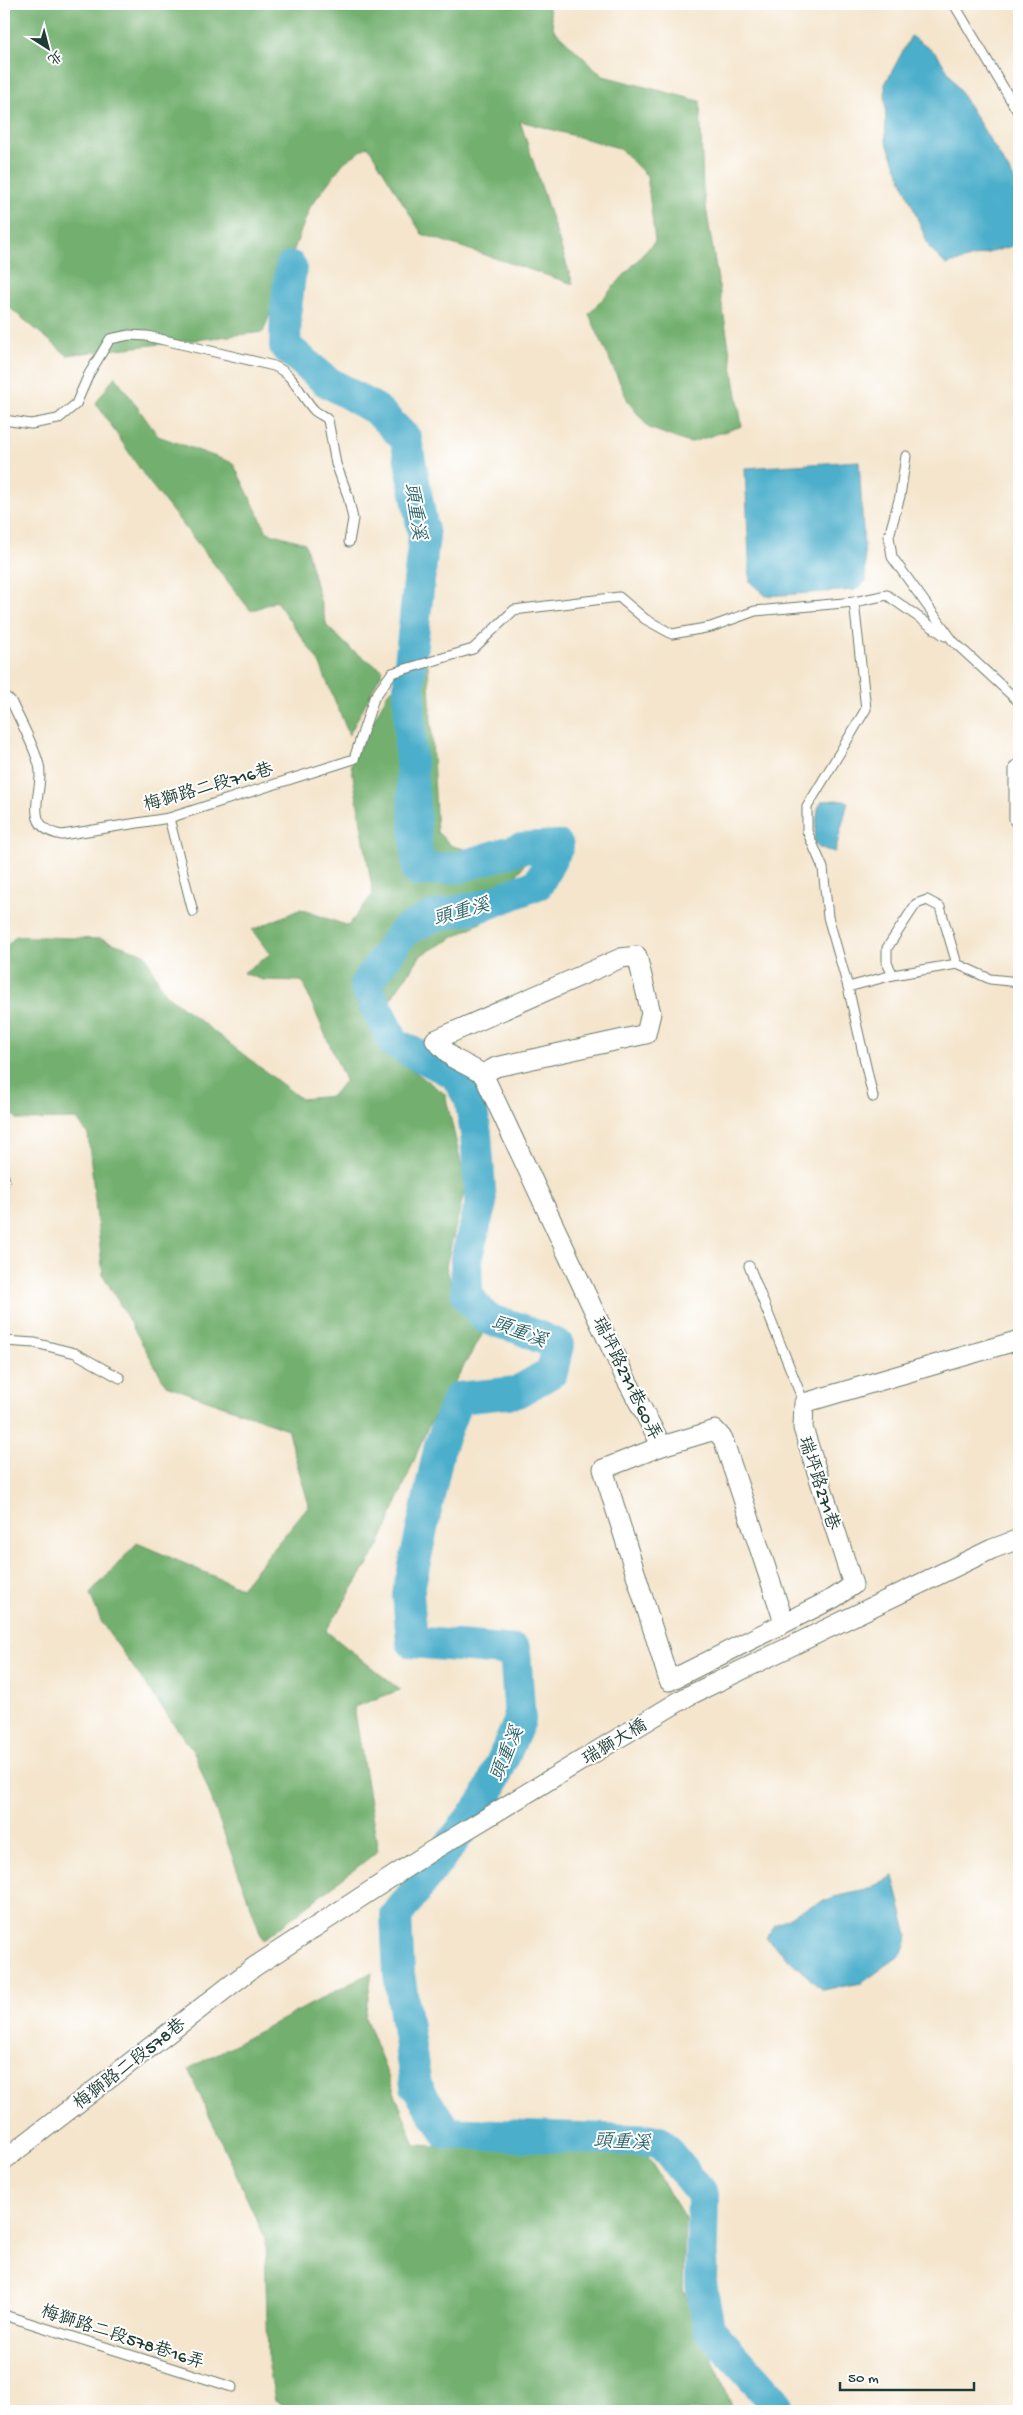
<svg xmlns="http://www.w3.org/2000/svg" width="1023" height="2415" viewBox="0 0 1023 2415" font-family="'Gochi Hand','LXGW WenKai TC',sans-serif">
<rect width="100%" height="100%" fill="#fff"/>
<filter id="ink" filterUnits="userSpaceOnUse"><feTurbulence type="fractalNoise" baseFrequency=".02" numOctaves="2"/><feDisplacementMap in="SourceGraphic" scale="10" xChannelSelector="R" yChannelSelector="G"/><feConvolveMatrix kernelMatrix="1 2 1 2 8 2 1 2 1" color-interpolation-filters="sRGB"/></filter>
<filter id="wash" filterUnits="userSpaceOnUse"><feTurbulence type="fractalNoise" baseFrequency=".0096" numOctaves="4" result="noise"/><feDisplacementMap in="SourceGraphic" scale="20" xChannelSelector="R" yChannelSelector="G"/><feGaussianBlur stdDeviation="1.12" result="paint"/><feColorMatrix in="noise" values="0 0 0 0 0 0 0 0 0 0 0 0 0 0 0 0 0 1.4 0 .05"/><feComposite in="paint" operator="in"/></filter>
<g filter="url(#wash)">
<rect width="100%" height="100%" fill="#f4e5cc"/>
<!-- forest -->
<g fill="#73b06f" stroke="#497652">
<polygon points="4,4 548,4 554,30 603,76 700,101 703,189 742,426 689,443 649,428 629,403 589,314 655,241 647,176 619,148 520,121 573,284 422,234 368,146 344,162 310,207 263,332 67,355 4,303"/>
<polygon points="115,376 158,436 233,463 267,532 305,543 327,626 353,651 383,670 349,735 319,662 276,601 251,611 146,478 96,403"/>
<polygon points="428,664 437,832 452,846 525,863 486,920 421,955 372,1026 393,1056 445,1094 466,1184 446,1266 457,1305 482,1335 427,1429 379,1546 326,1631 400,1690 354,1707 378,1851 263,1940 195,1754 102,1623 90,1594 137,1543 241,1588 309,1505 287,1429 166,1385 103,1275 88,1135 77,1119 18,1120 4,1104 4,949 16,936 101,939 145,954 164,993 301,1099 332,1096 345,1080 302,981 263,980 243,973 270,954 252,930 301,909 348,926 373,894 351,764 389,691"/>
<polygon points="372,1972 365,2017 415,2145 646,2154 685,2218 683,2288 734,2411 292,2411 275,2401 268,2361 265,2238 188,2069"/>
</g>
<!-- water -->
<g fill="#4caecb" stroke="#367680">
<polygon points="911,36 937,54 1019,187 1019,244 946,265 929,247 886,141 885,84"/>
<polygon points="859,461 866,581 855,590 766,596 750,582 745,468"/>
<polygon points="837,800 848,802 835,852 819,848 814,842 818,808 822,801"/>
<polygon points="893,1876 908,1936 902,1954 862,1983 822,1990 766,1938 775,1925 804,1909 834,1897 866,1890"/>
</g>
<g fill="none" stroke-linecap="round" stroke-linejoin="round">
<!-- river -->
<polyline stroke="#4caecb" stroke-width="32" points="291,267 286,308 285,346 326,381 377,410 406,439 424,536 409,672 410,746 418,871 460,867 522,848 558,846 538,884 485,905 431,917 404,931 365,985 394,1043 455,1074 470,1099 476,1134 481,1203 466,1259 467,1296 487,1319 518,1328 558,1345 552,1372 517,1392 458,1398 440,1445 408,1594 412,1642 515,1651 520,1720 486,1798 396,1916 399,1974 416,2086 447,2133 659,2141 703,2195 701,2283 709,2329 778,2405 779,2411"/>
</g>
</g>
<g filter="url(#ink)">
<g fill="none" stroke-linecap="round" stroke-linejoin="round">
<!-- service casing -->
<g stroke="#6a7869" stroke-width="11">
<g id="service">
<polyline points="954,4 1019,114"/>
<path d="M4,420L31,424L58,419L76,404L89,374L110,339L129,335L147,336L274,366C295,375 300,396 315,411C320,415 325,416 328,420L336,464L348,496L353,519L349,542"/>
<polyline points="906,456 900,496 889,536 892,557 953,641 1019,702"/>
<polyline points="854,602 887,595 945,636"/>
<path d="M4,696L11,701C20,721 33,743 39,765C46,789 18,827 62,835L169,818L354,759L374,698L392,673L473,649L514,610L619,597L645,619L672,634L711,627L755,611L854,602L866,709L807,807V831L823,868L828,917L848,987"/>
<polyline points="169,818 193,912"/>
<polyline points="893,975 887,963 887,948 916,904 927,900 940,907 957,964"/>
<polyline points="873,1097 848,987 893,975 957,964 990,979 1019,982"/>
<polyline points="4,1177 5,1181"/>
<polyline points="749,1266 804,1403"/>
<polyline points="4,1341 35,1343 75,1353 120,1378"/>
<polyline points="4,2315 232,2387"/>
</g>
</g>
<!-- minor casing -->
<g stroke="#6a7869" stroke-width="21">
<g id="minor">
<polyline points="1019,769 1019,819"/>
<polyline points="483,1074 453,1058 435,1040 621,958 637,956 651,1013 646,1034 496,1067 483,1074 624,1375 662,1446"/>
<polyline points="784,1622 723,1439 715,1430 662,1446 603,1469 669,1681 834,1598 853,1585 803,1428 804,1403 1019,1340"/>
<polyline points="4,2160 254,1967 430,1852 688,1696 992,1549 1019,1539"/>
</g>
</g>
<!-- service -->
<use href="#service" stroke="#fff" stroke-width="9"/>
<!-- minor -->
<use href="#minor" stroke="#fff" stroke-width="19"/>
</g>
</g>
<g text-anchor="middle" stroke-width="4" stroke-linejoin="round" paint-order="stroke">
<!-- street labels -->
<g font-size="18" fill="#1f3d34" stroke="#fff">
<text transform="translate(208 786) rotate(-16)" y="6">梅獅路二段716巷</text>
<text transform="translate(628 1378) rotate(64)" y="6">瑞坪路271巷60弄</text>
<text transform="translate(820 1483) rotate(72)" y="6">瑞坪路271巷</text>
<text transform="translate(614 1741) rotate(-31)" y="6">瑞獅大橋</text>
<text transform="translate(129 2063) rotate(-38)" y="6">梅獅路二段578巷</text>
<text transform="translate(123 2336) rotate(18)" y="6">梅獅路二段578巷16弄</text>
</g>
<!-- water labels -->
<g font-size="19" font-style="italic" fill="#2f6569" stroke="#fff">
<text transform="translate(417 511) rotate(82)" y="7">頭重溪</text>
<text transform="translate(461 910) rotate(-15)" y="7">頭重溪</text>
<text transform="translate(520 1330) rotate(21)" y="7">頭重溪</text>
<text transform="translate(505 1753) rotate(-67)" y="7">頭重溪</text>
<text transform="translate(622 2140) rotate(3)" y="7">頭重溪</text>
</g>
</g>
<!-- margin -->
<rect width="1023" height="2415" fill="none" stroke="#fff" stroke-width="20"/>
<!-- north arrow -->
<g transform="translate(48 48) rotate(144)" stroke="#ffffff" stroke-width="4" paint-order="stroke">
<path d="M0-4L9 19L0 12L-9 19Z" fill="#1f3d34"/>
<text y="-8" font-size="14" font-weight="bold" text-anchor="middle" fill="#1f3d34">北</text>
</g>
<!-- scale -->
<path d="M840 2382v8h134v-8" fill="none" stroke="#1f3d34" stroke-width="2.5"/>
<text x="848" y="2382" font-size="15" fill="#1f3d34" stroke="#ffffff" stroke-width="4" paint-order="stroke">50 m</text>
</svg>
